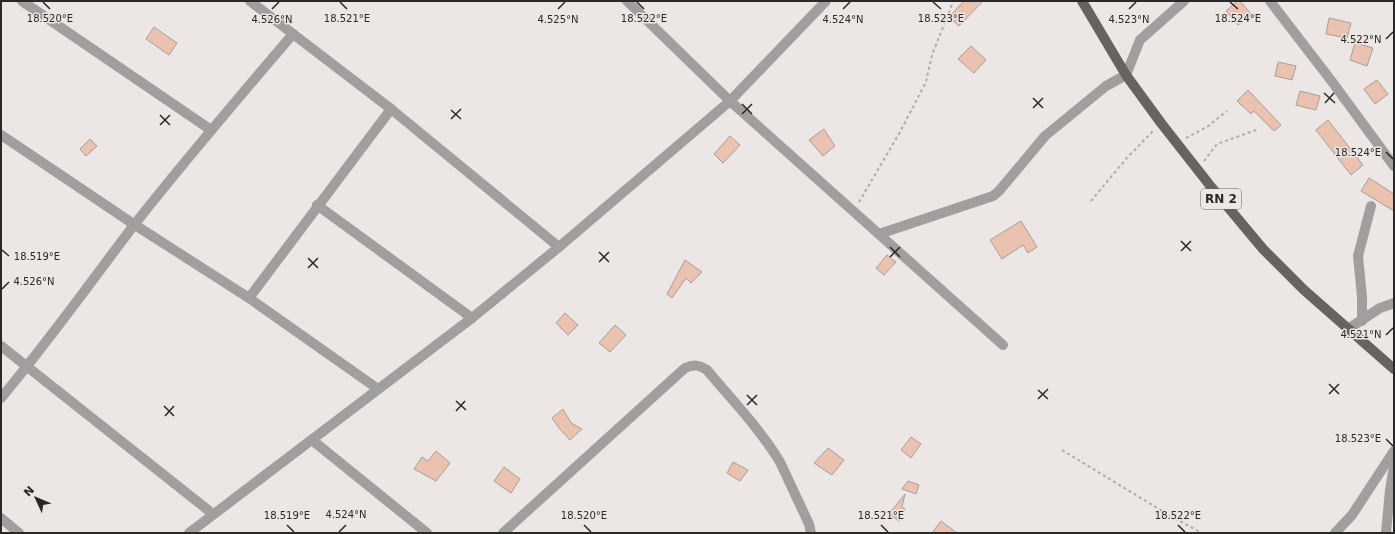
<svg xmlns="http://www.w3.org/2000/svg" width="1395" height="534" viewBox="0 0 1395 534" font-family="'DejaVu Sans',sans-serif">
<rect width="100%" height="100%" fill="#ece6e4"/>
<!-- building -->
<g fill="#eac2af" stroke="#a49f9d">
<polygon points="964,1 983,1 959,26 949,17"/>
<polygon points="1237,1 1240,1 1251,14 1238,25 1226,11"/>
<polygon points="1329,18 1351,23 1347,38 1326,34"/>
<polygon points="154,27 177,43 169,55 146,39"/>
<polygon points="1355,43 1373,48 1367,66 1350,60"/>
<polygon points="971,46 986,60 974,73 958,59"/>
<polygon points="1278,62 1296,66 1292,80 1275,76"/>
<polygon points="1377,80 1388,94 1375,104 1364,89"/>
<polygon points="1248,90 1281,125 1274,131 1254,111 1251,114 1237,101"/>
<polygon points="1300,91 1320,96 1316,110 1296,105"/>
<polygon points="1328,120 1363,165 1351,175 1316,130"/>
<polygon points="824,129 835,146 823,156 809,140"/>
<polygon points="730,136 740,145 723,163 714,154"/>
<polygon points="90,139 97,146 86,156 80,149"/>
<polygon points="1369,178 1394,194 1394,211 1361,191"/>
<polygon points="1021,221 1037,247 1028,253 1023,245 1002,259 990,240"/>
<polygon points="887,255 896,262 884,275 876,268"/>
<polygon points="685,260 702,272 691,283 686,278 672,298 667,294"/>
<polygon points="565,313 578,325 568,335 556,323"/>
<polygon points="615,325 626,335 610,352 599,343"/>
<polygon points="563,409 571,423 582,429 570,440 559,428 552,418"/>
<polygon points="911,437 921,444 911,458 901,450"/>
<polygon points="828,448 844,460 832,475 814,463"/>
<polygon points="436,451 450,463 436,481 414,469 422,457 428,461"/>
<polygon points="733,462 748,470 740,481 727,473"/>
<polygon points="504,467 520,479 511,493 494,481"/>
<polygon points="908,481 919,485 916,494 902,489"/>
<polygon points="905,494 902,507 905,509 900,517 899,521 889,514"/>
<polygon points="941,521 957,533 932,533"/>
</g>
<g fill="none" stroke-linecap="round" stroke-linejoin="round">
<!-- path -->
<g stroke="#b0abaa" stroke-width="2" stroke-dasharray="3 3" stroke-linecap="butt">
<polyline points="1186,138 1207,127 1227,111"/>
<polyline points="1204,161 1217,144 1259,129"/>
<polyline points="1091,201 1126,159 1153,131"/>
<polyline points="859,202 900,132 926,82 932,55 953,2"/>
<polyline points="1062,450 1172,517 1202,533"/>
</g>
<!-- minor -->
<g stroke="#a19f9e" stroke-width="10">
<polyline points="22,1 211,130"/>
<polyline points="250,1 391,109 559,247"/>
<polyline points="627,1 730,101 1003,345"/>
<polyline points="1270,1 1330,79 1394,166"/>
<polyline points="1,135 135,225 249,298 378,389"/>
<polyline points="317,205 472,318"/>
<polyline points="879,234 993,196 999,191 1045,136 1106,86 1126,75 1140,40 1184,1"/>
<polyline points="249,298 391,109"/>
<polyline points="1362,321 1362,297 1358,256 1371,206"/>
<polyline points="1348,329 1380,308 1394,303"/>
<polyline points="1,346 213,514"/>
<path d="M1,398C48,342 90,283 134,225C185,160 239,97 293,34"/>
<polyline points="312,440 427,533"/>
<polyline points="1,518 19,533"/>
<polyline points="189,533 472,318 559,247 730,101 826,1"/>
<path d="M503,533L685,368C694,364 699,365 707,370C732,400 760,429 780,462L809,524L811,533"/>
<polyline points="1386,533 1390,490 1394,466"/>
</g>
<!-- tertiary -->
<polyline stroke="#a19f9e" stroke-width="10" points="1335,533 1352,515 1394,451"/>
<!-- primary -->
<polyline stroke="#676361" stroke-width="10" points="1082,1 1126,75 1161,123 1212,188 1263,249 1304,290 1394,369"/>
</g>
<!-- ticks -->
<path fill="none" stroke="#2a2828" stroke-width="1.5" d="M43,2L50,9M340,2L347,9M637,2L644,9M933,2L941,9M1230,2L1238,9M272,9L279,2M558,9L565,2M843,9L850,2M1129,9L1136,2M1386,39L1393,32M1324,93L1335,103M1033,98L1043,108M1325,103L1334,93M742,104L752,114M1033,108L1043,98M451,110L461,119M742,114L752,104M160,115L170,125M451,119L461,109M160,125L170,115M1386,152L1393,159M1181,241L1191,251M890,247L900,257M2,250L9,256M1181,251L1191,241M599,252L609,262M890,257L900,247M308,258L318,268M599,262L609,252M308,268L318,258M2,289L9,282M1386,335L1393,328M1329,384L1339,394M1038,390L1048,399M1329,394L1339,384M747,395L757,405M1038,399L1048,389M456,401L466,410M747,405L757,395M164,406L174,416M456,411L465,401M165,416L174,406M1386,439L1393,446M287,525L294,532M584,525L591,532M881,525L888,532M1178,525L1185,532M339,532L346,525"/>
<g text-anchor="middle" stroke-width="3" stroke-linejoin="round" paint-order="stroke">
<!-- shield labels -->
<rect fill="#ece6e4" stroke="#646160" stroke-width="1" x="1201" y="189" width="40" height="20" rx="3"/>
<g font-size="12" font-weight="bold" fill="#2a2828">
<text x="1221" y="203">RN 2</text>
</g>
</g>
<g font-size="10" text-anchor="middle" fill="#2a2828" stroke="#ece6e4" stroke-width="3" stroke-linejoin="round" paint-order="stroke">
<text x="50" y="22">18.520°E</text>
<text x="347" y="22">18.521°E</text>
<text x="644" y="22">18.522°E</text>
<text x="941" y="22">18.523°E</text>
<text x="1238" y="22">18.524°E</text>
<text x="272" y="23">4.526°N</text>
<text x="558" y="23">4.525°N</text>
<text x="843" y="23">4.524°N</text>
<text x="1129" y="23">4.523°N</text>
<text x="1361" y="43">4.522°N</text>
<text x="1358" y="156">18.524°E</text>
<text x="37" y="260">18.519°E</text>
<text x="34" y="285">4.526°N</text>
<text x="1361" y="338">4.521°N</text>
<text x="1358" y="442">18.523°E</text>
<text x="346" y="518">4.524°N</text>
<text x="287" y="519">18.519°E</text>
<text x="584" y="519">18.520°E</text>
<text x="881" y="519">18.521°E</text>
<text x="1178" y="519">18.522°E</text>
</g>
<!-- border -->
<rect width="1395" height="534" fill="none" stroke="#2a2828" stroke-width="4"/>
<!-- north arrow -->
<g transform="translate(36 498) rotate(314)" stroke="#ece6e4" stroke-width="3" paint-order="stroke">
<path d="M0-3L7 15L0 10L-7 15Z" fill="#2a2828"/>
<text y="-6" font-size="11" font-weight="bold" text-anchor="middle" fill="#2a2828">N</text>
</g>
</svg>
